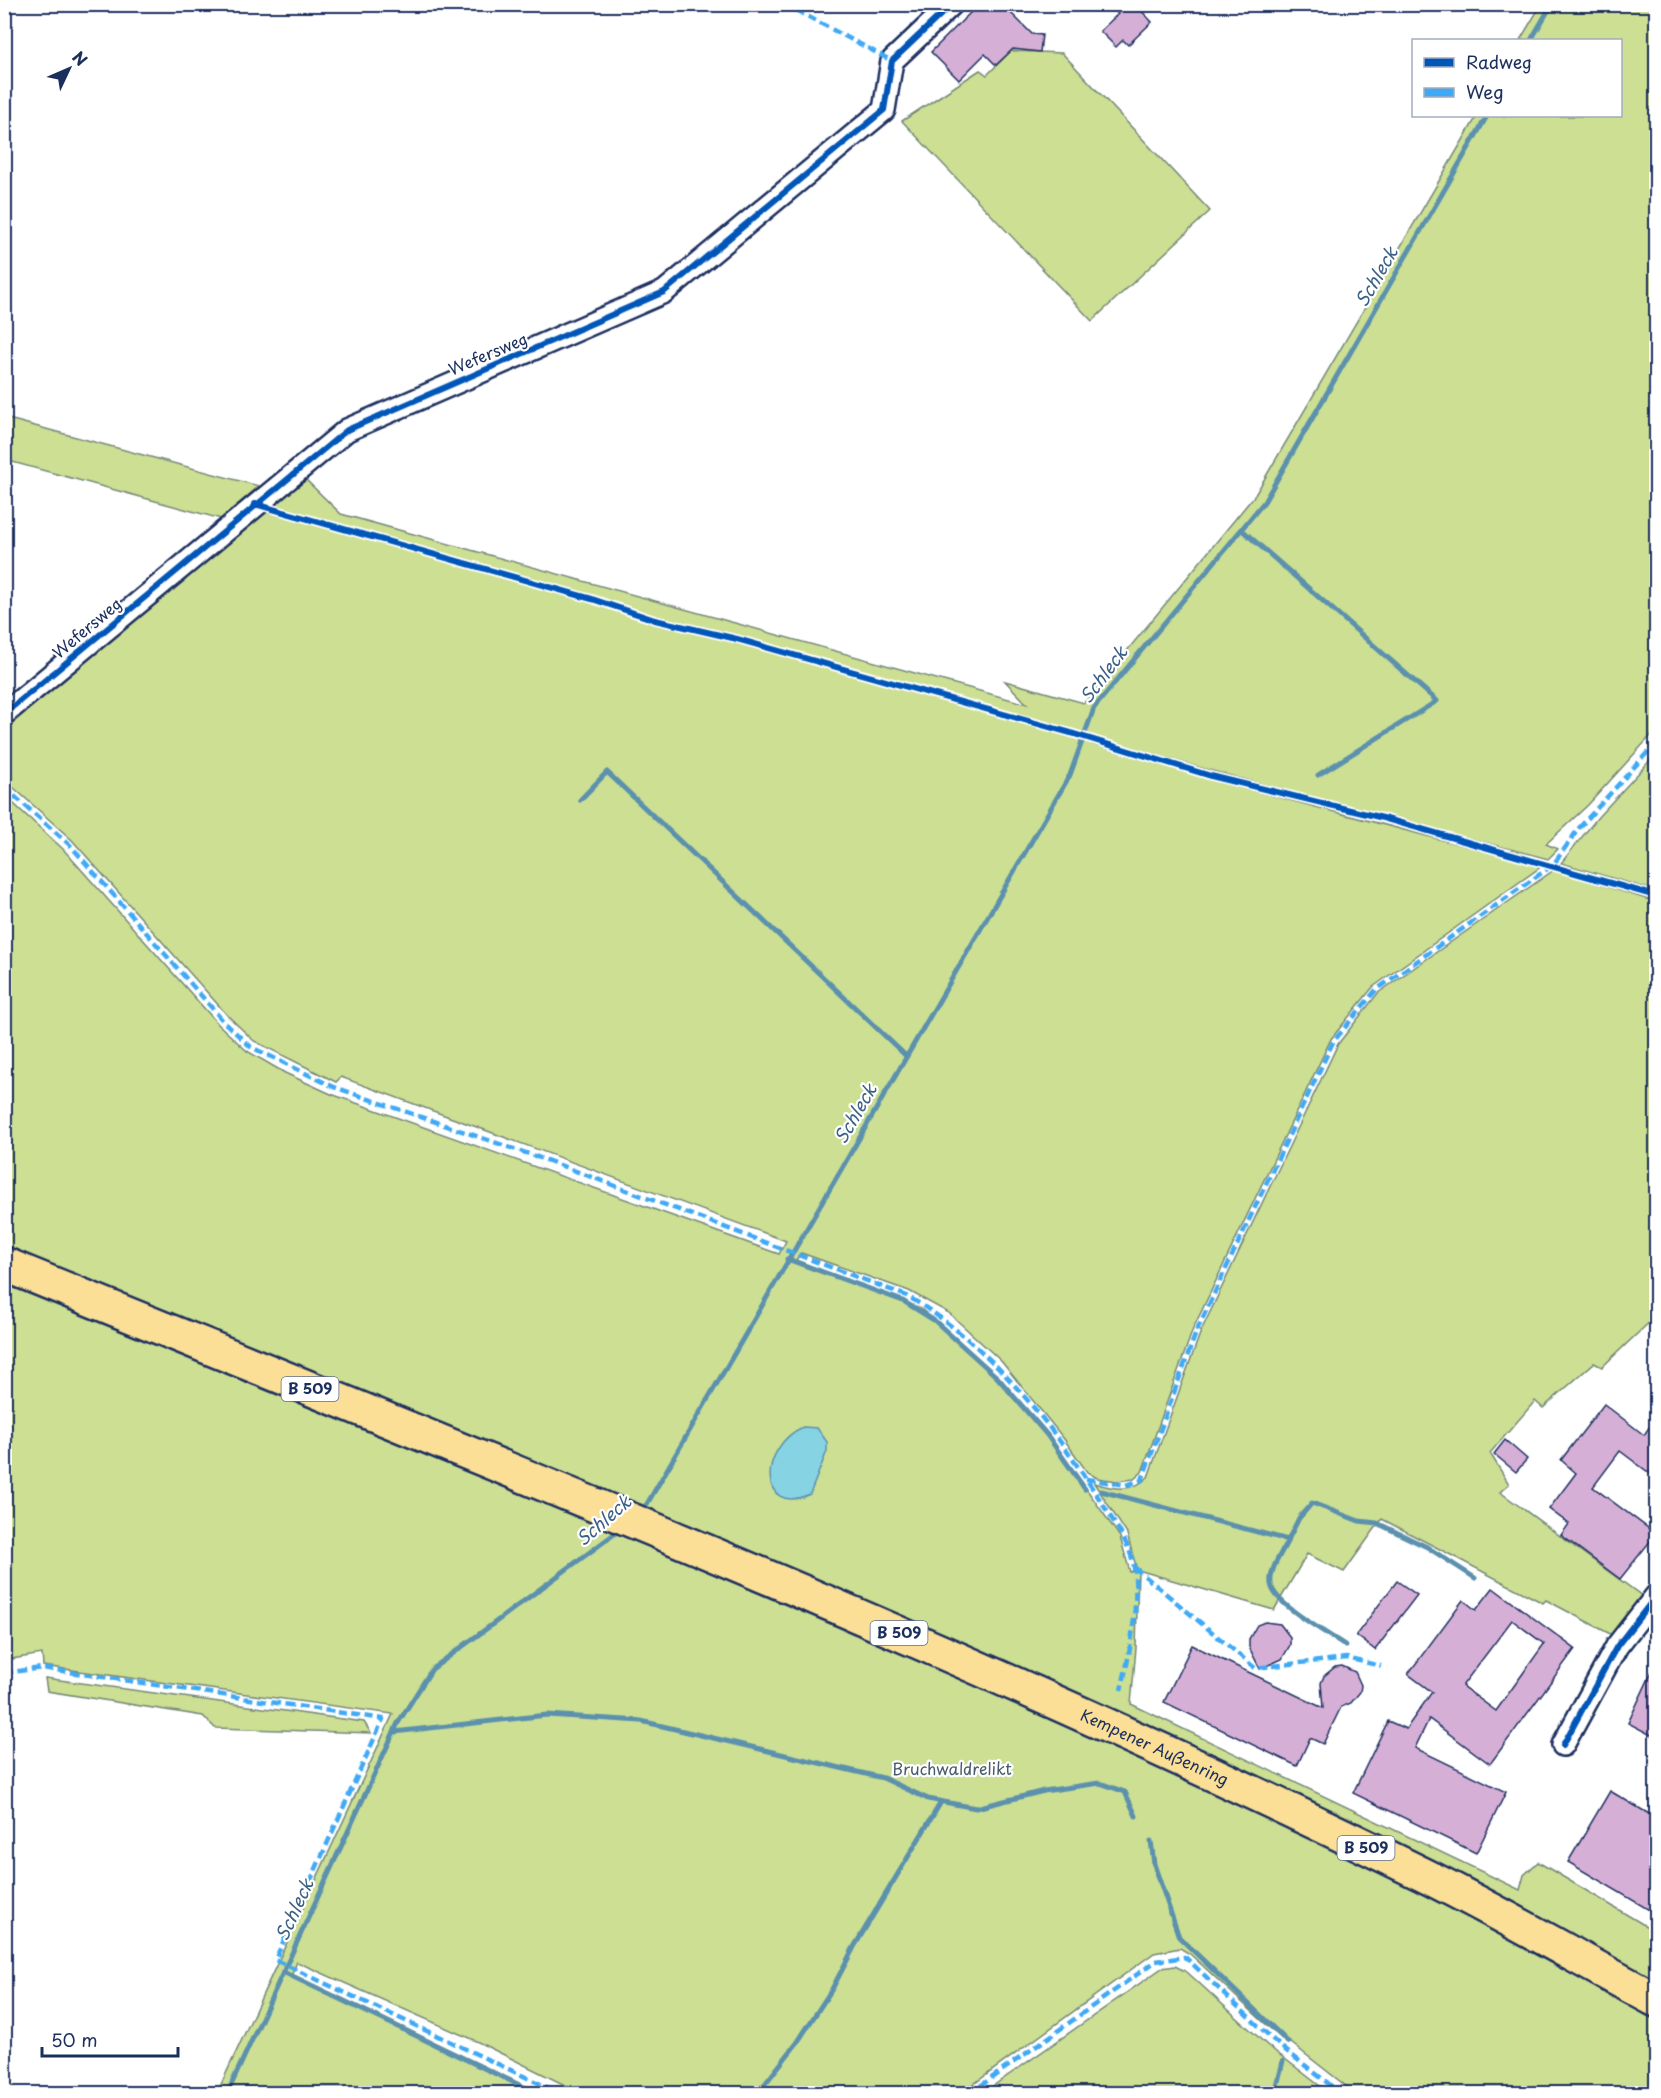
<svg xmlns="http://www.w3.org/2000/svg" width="1661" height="2098" viewBox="0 0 1661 2098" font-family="'Playpen Sans',sans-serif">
<rect width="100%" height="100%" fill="#fff"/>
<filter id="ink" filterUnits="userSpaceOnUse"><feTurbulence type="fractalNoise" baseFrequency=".0167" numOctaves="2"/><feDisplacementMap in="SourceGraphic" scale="12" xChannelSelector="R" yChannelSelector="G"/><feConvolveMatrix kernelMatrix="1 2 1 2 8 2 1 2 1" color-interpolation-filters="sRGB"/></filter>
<g filter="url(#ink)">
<!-- green -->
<g fill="#ccdf93" stroke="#748778" stroke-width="1.5">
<path d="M1541,5H1656V730L1588,805L1546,844L1558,849L1548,859L1205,769L1094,737L1092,744L1205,778L1542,866L1373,987L1331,1039L1193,1329L1142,1472L1134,1479L1117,1481L1097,1478L1087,1472L1064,1439L1001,1361L949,1313L909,1291L801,1253L796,1260L920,1308L1001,1379L1048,1434L1120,1537L1130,1572L1137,1570L1127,1534L1094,1483C1114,1489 1132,1493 1148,1477L1201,1331L1338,1044L1378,993L1554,870L1656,902V1316L1602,1367L1594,1363L1543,1408L1535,1401L1490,1453L1509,1484L1500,1492L1642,1596L1614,1636L1546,1600L1543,1603L1382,1519L1344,1572L1307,1554L1274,1610L1138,1570L1136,1648L1131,1704L1520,1890L1524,1875L1538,1862L1656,1932V1983L651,1508L5,1253L4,795L63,849L219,1025L247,1051L285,1073L331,1094L779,1254L786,1241L341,1077L336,1082L254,1041L228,1016L72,840L5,780V722L301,475L341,514L1027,704L1005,681L1084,703L1255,495L1477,116H1620V40H1520Z"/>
<polygon points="1011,51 1062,53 1210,211 1092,321 902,121 980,70 987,75"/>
<polygon points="5,418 259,486 221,519 5,460"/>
<polygon points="1656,754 1656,891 1561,863 1598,817"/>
<polygon points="4,1284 605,1528 1161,1765 1532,1948 1656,2017 1656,2093 1355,2093 1291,2043 1287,2044 1190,1954 1180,1948 1154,1953 960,2094 581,2093 478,2042 297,1962 292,1974 540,2093 217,2093 393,1714 43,1666 42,1654 5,1660"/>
<polygon points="45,1678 364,1722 371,1733 215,1728 203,1716 47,1691"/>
<polygon points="1175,1966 1187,1972 1267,2045 1329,2093 983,2093 1162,1968"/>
</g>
<!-- water -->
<path fill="#85d3e3" stroke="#5b91ae" stroke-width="1.5" d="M803,1427L817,1428L827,1442V1451L810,1494C757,1518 759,1446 803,1427Z"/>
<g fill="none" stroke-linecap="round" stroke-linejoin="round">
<!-- stream -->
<g stroke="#5b91ae" stroke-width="5">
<polyline points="1531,40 1552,4"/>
<polyline points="1241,529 1437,701 1318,775"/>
<polyline points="580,800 607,772 906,1056"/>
<polyline points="787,1259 903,1301 935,1321 997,1377 1047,1435 1085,1489"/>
<polyline points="1101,1491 1288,1540 1299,1518 1312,1503 1359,1521 1377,1523 1427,1547 1475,1578"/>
<polyline points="638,1512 647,1504 1070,775 1094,708 1264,502 1487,116"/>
<path d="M1288,1540C1282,1552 1269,1570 1271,1584C1273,1604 1329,1634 1346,1646"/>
<polyline points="394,1732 547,1715 641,1721 883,1778 928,1799 976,1808 1044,1791 1100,1783 1125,1792 1136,1816"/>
<polyline points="1151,1841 1154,1864 1179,1937 1288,2042"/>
<polyline points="283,1972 538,2094"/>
<polyline points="227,2094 398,1723 432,1669 621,1529"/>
<polyline points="757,2094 797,2043 832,1989 854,1947 941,1802"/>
<polyline points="1275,2094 1283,2061"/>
</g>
</g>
<!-- building -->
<g fill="#d6afd7" stroke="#1b2f5e" stroke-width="1.5" fill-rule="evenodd">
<polygon points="979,4 1002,4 1032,34 1042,35 1040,52 1013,49 996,65 985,54 959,80 931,52"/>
<polygon points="1109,4 1135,4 1152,22 1128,45 1123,40 1116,47 1100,31 1118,14"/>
<polygon points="1604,1404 1644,1435 1656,1417 1656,1478 1620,1451 1593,1487 1656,1534 1620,1579 1561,1535 1569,1524 1549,1509 1576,1473 1561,1460"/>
<polygon points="1505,1440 1527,1459 1516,1472 1494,1454"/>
<polygon points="1397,1581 1417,1595 1375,1650 1356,1635"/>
<path d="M1493,1588L1575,1649L1490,1764L1429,1719L1415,1748L1506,1792L1476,1853L1353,1793L1388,1721L1406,1729L1432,1692L1408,1674L1463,1600L1476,1610ZM1512,1620L1544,1644L1496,1711L1462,1686Z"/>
<polygon points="1265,1622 1280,1624 1290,1637 1290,1645 1282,1659 1260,1669 1249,1647 1249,1639 1257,1625"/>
<polygon points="1192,1645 1323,1708 1321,1683 1324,1676 1335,1667 1342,1666 1355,1672 1361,1685 1360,1692 1351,1703 1341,1707 1323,1744 1310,1738 1297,1766 1164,1702"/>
<polygon points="1656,1663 1656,1728 1653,1736 1628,1723"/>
<polygon points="1610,1791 1656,1818 1656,1914 1568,1862"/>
</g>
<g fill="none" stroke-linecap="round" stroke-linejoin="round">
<!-- street casing -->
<g stroke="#1b2f5e" stroke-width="26">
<g id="street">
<polyline points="4,714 347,430 664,292 884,110 892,61 952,4"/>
<polyline points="1563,1745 1617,1646 1656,1596"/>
</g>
</g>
<!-- primary casing -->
<g stroke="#1b2f5e" stroke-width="38">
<g id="primary">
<path id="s1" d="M4,1264C482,1459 962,1647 1424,1875C1503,1914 1579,1959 1656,2000"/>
</g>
</g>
<!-- street -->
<use href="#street" stroke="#fff" stroke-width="21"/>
<!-- primary -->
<use href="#primary" stroke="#fbdf96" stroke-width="33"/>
<!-- quiet -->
<g stroke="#3fa9f5" stroke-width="4.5" stroke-dasharray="9 4.5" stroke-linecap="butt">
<polyline points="784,4 892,61"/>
<path d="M4,787L70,845L225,1023L251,1047L334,1087L549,1161L907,1296C991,1345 1050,1422 1102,1503C1114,1523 1131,1545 1134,1568C1139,1604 1130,1655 1121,1690"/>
<polyline points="1086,1479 1126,1485 1142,1480 1197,1330 1333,1042 1376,990 1553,865 1579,828 1656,743"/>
<polyline points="1134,1567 1255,1668 1346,1658 1381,1666"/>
<polyline points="4,1673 42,1668 383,1719 275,1960 562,2094"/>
<polyline points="969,2094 1156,1961 1185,1957 1280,2046 1342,2094"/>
</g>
<!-- cycleway casing -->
<g stroke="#fff" stroke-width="10">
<g id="cycleway">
<polyline points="255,504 592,599 655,620 737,639 1071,733 1211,776 1383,818 1656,896"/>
<polyline points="4,714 347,430 664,292 884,110 892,61 952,4"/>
<polyline points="1563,1745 1617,1646 1656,1596"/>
</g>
</g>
<!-- cycleway -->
<use href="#cycleway" stroke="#0057b8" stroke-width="6"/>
</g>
</g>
<g text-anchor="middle" stroke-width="4.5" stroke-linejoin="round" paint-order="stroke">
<!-- shield labels -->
<g fill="#fff" stroke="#5f6d8e" stroke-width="1.5">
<rect x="281.5" y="1377" width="57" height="24" rx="4.5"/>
<rect x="870.5" y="1621" width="57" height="24" rx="4.5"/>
<rect x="1337.5" y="1836" width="57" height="24" rx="4.5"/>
</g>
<g font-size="15" font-weight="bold" fill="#1b2f5e">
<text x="310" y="1394">B 509</text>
<text x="899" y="1638">B 509</text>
<text x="1366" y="1853">B 509</text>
</g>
<!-- street labels -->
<g font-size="16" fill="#1b2f5e" stroke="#fff">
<text transform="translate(488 354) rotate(-23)" y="6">Wefersweg</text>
<text transform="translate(87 628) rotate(-40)" y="6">Wefersweg</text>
<text dy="6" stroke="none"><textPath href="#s1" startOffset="1248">Kempener Außenring</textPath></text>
</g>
<!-- park labels -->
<g font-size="16" fill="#475b6b" stroke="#fff">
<text x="952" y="1775">Bruchwaldrelikt</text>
</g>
<!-- water labels -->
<g font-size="18" font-style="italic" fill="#3b6086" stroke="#fff">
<text transform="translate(1377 277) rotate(-60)" y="6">Schleck</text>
<text transform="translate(1104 675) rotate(-53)" y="6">Schleck</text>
<text transform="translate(856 1114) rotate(-60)" y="6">Schleck</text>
<text transform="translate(604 1521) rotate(-41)" y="6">Schleck</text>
<text transform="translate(295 1910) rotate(-65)" y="6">Schleck</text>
</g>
</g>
<!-- margin -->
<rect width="1661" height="2098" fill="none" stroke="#fff" stroke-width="24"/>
<rect x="12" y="12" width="1637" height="2074" fill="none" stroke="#1b2f5e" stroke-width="2" filter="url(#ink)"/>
<!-- legend -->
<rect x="1412" y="39" width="210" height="78" fill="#ffffff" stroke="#a4acbf" stroke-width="1.5"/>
<rect x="1424" y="58" width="30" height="9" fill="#0057b8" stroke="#a4acbf" stroke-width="1.5"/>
<text x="1466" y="69" font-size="18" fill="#1b2f5e">Radweg</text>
<rect x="1424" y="88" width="30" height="9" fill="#3fa9f5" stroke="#a4acbf" stroke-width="1.5"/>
<text x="1466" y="99" font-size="18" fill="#1b2f5e">Weg</text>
<!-- north arrow -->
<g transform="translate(69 69) rotate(46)" stroke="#ffffff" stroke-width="4.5" paint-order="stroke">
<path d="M0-4.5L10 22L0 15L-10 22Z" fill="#1b2f5e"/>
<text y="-9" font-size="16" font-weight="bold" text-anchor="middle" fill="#1b2f5e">N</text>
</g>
<!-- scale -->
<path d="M42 2047v9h136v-9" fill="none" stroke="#1b2f5e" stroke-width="3"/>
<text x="51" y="2047" font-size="18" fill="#1b2f5e" stroke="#ffffff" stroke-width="4.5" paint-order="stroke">50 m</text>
</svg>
